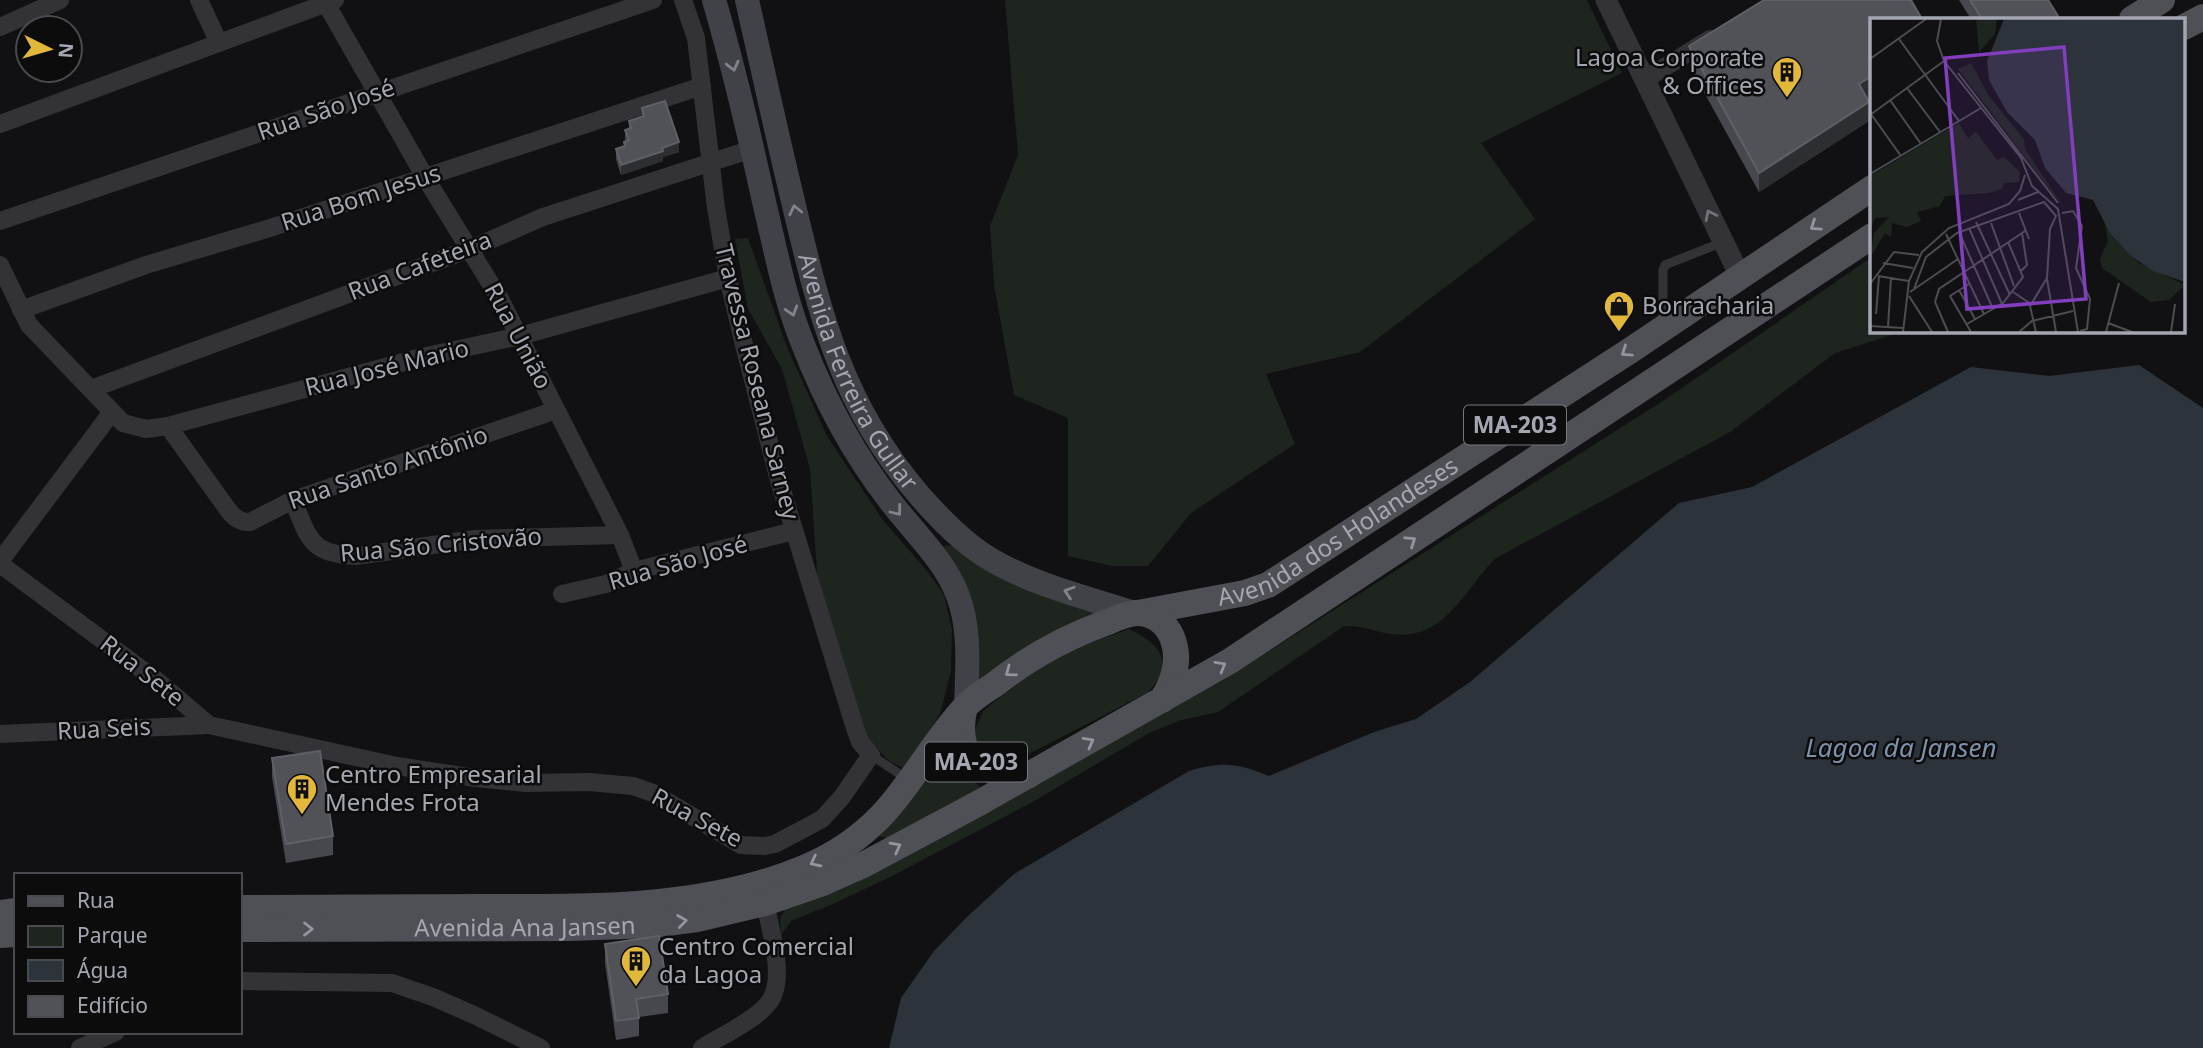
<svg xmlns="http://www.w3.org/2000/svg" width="2203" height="1048" viewBox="0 0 2203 1048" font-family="'Noto Sans',sans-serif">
<rect width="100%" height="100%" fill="#111113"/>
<!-- green -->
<g fill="#1e251f">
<polygon points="1005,0 1587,0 1622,73 1481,143 1535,219 1360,352 1266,374 1295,444 1191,513 1148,566 1112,566 1068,556 1068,418 1014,395 994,285 990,226 1018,155"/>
<polygon points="748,238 787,347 827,436 882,519 928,572 944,595 952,630 951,671 940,714 905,769 889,761 865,736 818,586 810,469 782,369 748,309 735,239"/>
<path d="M1872,257V331H1904L1835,353L1730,432L1496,558C1464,589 1446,641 1392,634C1374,632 1364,625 1344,626L1218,712L1181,720L1149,733L1029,804L892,876L835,903L791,921L781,935L780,919L786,907L1222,681L1666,399Z"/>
<polygon points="958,545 1097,610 1096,617 976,685 942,546"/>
<path d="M1129,629C1147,638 1169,650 1161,675C1158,681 1151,688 1147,693L1013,762L992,760L979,750L974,732L983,711L1028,675L1075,648Z"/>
<polygon points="941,757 985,790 894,840 878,836"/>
</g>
<!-- water -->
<path fill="#2c333a" d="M2139,365L2203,408V1048H889L901,998L934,951L968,916L1014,874L1189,771C1221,761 1238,763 1269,776L1374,732L1416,719L1470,682L1679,503L1752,487L1971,367L2049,376Z"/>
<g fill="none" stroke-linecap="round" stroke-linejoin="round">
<!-- service -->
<g stroke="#333337" stroke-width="9">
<polyline points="1663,323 1663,270 1665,265 1723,242"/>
<polyline points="871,755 907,779"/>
</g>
<!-- minor -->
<g stroke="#333337" stroke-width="18">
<polyline points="199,0 219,43"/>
<polyline points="324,0 425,177 500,299 620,535 634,571"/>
<polyline points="0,27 60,0"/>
<polyline points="1644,80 1710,39"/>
<polyline points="0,124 335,0"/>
<polyline points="0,221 653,0"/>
<path d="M0,265L29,325L123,423L146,429L168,426L226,507C232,516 239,523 250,522L293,500L556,410"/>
<polyline points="21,310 146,265 270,228 702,86"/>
<polyline points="91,389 470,249 543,217 752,149"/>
<polyline points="168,426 422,357 520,336 728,278"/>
<path d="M293,500C309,539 310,554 356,556L475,539L620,535"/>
<polyline points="0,561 112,412"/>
<polyline points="0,564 160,683 209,725 397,766 476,778 526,783 589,782 633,786 653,793 741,845 765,846 775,844 822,819 842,797 871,755 860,742 855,728 780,484 745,349 728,278 716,208 696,38 683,0"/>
<polyline points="562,594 606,584 634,571 794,531"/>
<polyline points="0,734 209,725"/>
<polyline points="240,981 392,983 433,997 474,1015 541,1048"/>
<polyline points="80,1048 116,1032"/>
<path d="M702,1048C721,1036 758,1019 770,1001C786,978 770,929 765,903"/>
</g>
<!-- tertiary -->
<polyline stroke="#333337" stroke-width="21" points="1606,0 1740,276"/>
<!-- secondary -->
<g stroke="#414247" stroke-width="24">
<path d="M714,0C734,68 750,137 765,206C776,252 785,300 803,344C825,401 853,453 890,501C912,530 946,562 958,596C971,630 967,670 966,706"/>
<path id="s1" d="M747,0C762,66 776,131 792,197C819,311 840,403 919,495C940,519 963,543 990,559C1034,585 1085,597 1134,613"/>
</g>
<!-- primary -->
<g stroke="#4f5056" stroke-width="26">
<polyline points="2132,19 2162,0"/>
<polyline points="2184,27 2203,17"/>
<path id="s2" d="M1138,613L1245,593L1268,585L1631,350L1872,188"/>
<path d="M964,710C954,761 983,776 1029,775"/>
<path d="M240,908C320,908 400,908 480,907C587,907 703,910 804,868C833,856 860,838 882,815C913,782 936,737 967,705C975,697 985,691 994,685C1028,658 1064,638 1105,623C1115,619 1127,613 1137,613C1153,613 1166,623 1172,637C1181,659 1174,681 1162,700"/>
<polyline points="0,913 16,911"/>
<path id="s3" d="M240,929L570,928L652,925L697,919L765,903L820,884L865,864L979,803L1230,661L1872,236"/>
<polyline points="0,935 16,934"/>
</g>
</g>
<!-- wall -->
<g fill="#47484d">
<polygon points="1959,0 2048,0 2058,19 1971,19"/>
<polygon points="1689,46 1869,121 1759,192 1689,65"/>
<polygon points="642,108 679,152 663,157 663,161 621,175 616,159 616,149 624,146 624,142 625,141 625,130 629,129 629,121 642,116"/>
<polygon points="272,758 333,836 333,855 286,863 272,777"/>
<polygon points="605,944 668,994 668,1013 639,1017 639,1036 616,1040 605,963"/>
</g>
<!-- shaded-wall -->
<g fill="#2d2e31">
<polygon points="1872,76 1872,95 1859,103 1859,84"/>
<polygon points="1869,102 1869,121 1759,192 1759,173"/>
<polygon points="679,142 679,152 663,157 663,161 621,175 621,165 662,148"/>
</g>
<!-- building -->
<g fill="#515258" stroke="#5e6066" stroke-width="2">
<polygon points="1764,0 1911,0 1922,19 1872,19 1872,76 1859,84 1869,102 1759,173 1689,46"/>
<polygon points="1970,0 2048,0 2058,16 2053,19 1982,19"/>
<polygon points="665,101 679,142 662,148 663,151 621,165 616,149 625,146 624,142 629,140 625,130 631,128 629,121 644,116 642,108"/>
<polygon points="320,751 333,836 286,844 272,758"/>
<polygon points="659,936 668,994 636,999 639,1018 616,1021 605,944"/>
</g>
<!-- one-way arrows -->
<defs><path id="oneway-chevron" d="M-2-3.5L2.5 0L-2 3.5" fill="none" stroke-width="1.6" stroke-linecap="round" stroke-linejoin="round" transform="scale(1.75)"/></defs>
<g stroke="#81848d">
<use href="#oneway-chevron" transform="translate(733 66) rotate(76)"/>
<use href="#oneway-chevron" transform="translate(795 210) rotate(-103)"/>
<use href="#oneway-chevron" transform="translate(792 311) rotate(73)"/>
<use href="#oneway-chevron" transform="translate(897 511) rotate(52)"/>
<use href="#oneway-chevron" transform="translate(1069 592) rotate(-162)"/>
</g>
<use stroke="#71737b" href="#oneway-chevron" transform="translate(1710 215) rotate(-116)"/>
<g stroke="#9396a0">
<use href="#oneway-chevron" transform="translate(1815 226) rotate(146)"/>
<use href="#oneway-chevron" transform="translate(1626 352) rotate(146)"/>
<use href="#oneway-chevron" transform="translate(1411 541) rotate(-34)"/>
<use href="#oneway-chevron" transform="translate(1221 666) rotate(-30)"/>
<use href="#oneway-chevron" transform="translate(1010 672) rotate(143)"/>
<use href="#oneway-chevron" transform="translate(1089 742) rotate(-29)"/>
<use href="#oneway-chevron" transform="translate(896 847) rotate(-28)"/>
<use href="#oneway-chevron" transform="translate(815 862) rotate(153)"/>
<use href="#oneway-chevron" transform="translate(682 921) rotate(-8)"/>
<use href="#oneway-chevron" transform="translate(308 929)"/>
</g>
<!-- icons -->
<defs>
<g id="building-pin" transform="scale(1.575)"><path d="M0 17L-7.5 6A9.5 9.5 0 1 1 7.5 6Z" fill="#e1b83a" stroke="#0c0c0d"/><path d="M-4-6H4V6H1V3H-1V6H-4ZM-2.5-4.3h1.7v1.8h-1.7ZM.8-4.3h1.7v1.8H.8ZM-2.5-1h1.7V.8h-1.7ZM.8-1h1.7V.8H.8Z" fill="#111"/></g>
<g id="shop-pin" transform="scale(1.575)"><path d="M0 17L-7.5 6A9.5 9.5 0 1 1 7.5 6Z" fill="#e1b83a" stroke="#0c0c0d"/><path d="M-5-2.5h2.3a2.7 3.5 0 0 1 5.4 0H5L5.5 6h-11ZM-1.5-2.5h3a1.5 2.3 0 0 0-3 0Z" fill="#111"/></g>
</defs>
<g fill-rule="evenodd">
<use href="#building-pin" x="1787" y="72"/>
<use href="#shop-pin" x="1619" y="306"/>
<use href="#building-pin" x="302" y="789"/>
<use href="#building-pin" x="636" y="961"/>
</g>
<g text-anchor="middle" stroke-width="5" stroke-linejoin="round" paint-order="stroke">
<!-- shield labels -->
<g fill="#0c0c0d" stroke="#767880" stroke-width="2">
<rect x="1464" y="405.5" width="102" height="39" rx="5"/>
<rect x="925" y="742.5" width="102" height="39" rx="5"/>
</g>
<g font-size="23" font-weight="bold" fill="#a4a7b2">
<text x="1515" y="433">MA-203</text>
<text x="976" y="770">MA-203</text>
</g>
<!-- poi labels -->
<g font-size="24" fill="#a4a7b2" stroke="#0c0c0d" text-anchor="start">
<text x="1764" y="66" text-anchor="end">Lagoa Corporate<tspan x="1764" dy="28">&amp; Offices</tspan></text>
<text x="1642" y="314">Borracharia</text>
<text x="325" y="783">Centro Empresarial<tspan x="325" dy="28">Mendes Frota</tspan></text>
<text x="659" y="955">Centro Comercial<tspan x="659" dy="28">da Lagoa</tspan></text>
</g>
<!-- street labels -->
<g font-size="24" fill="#a4a7b2" stroke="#0c0c0d">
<text transform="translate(326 110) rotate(-19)" y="8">Rua São José</text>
<text transform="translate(361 198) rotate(-18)" y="8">Rua Bom Jesus</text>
<text transform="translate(420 266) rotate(-21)" y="8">Rua Cafeteira</text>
<text transform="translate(518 336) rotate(62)" y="8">Rua União</text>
<text transform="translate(387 368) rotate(-14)" y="8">Rua José Mario</text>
<text dy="8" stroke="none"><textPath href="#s1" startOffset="390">Avenida Ferreira Gullar</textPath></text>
<text transform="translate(757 382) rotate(76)" y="8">Travessa Roseana Sarney</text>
<text transform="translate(388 468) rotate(-19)" y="8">Rua Santo Antônio</text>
<text dy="8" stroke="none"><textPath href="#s2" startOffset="219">Avenida dos Holandeses</textPath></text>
<text transform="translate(441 545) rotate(-5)" y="8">Rua São Cristovão</text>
<text transform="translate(678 563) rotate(-16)" y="8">Rua São José</text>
<text transform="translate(142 671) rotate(38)" y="8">Rua Sete</text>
<text transform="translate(104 729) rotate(-3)" y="8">Rua Seis</text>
<text transform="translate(697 818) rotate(28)" y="8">Rua Sete</text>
<text dy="8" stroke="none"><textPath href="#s3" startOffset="285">Avenida Ana Jansen</textPath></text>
</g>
<!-- water labels -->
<g font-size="26" font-style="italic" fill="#7d91ab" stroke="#0c0c0d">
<text x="1901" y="757">Lagoa da Jansen</text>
</g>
</g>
<!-- overview -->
<g transform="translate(1870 18)">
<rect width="315" height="315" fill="#111113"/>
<path d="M106,1H127L125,16L109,34ZM101,45L119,78L154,121L155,131L196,193L88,51ZM89,105L98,120L106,114L127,142L134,139L150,154L149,164L134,165L132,171L119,175L75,178L70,188L47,194L51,203L37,209L22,205L21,219L15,215L0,240L4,215L19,199L5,200L0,212V158ZM234,202L242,219L269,245L315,267L299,282L281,284L232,250L230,241L238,223Z" fill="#1e251f"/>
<path d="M134,1H315V264L283,253L261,238L241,217L223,182L196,175L175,150L165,122L137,94L119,62L117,43Z" fill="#2c333a"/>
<path fill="none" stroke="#4c4d53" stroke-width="2" d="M71,1L67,23L74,43L151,140L162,168L188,191L208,314M29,21L89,103M0,41L56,1M88,55L188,185M37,70L70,114M20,82L51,126M1,96L31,138M0,97L74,43M0,156L111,90M148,182L168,174M149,195L159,221M192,195L203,193L212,208L206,250L220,281L217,311L210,313M106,204L140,277M121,205L144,268M99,210L132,286M89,214L123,291M76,216L114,296M13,245L43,250M151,253L157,247L152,215M8,258L39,263M177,261L186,314M0,266L24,234L49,237M99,266L80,278L101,314M44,271L56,239L87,215L174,184L186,198L180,211L177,260L160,288L166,314M89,272L105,301M40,274L88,241M143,274L161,286M39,278L62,314M6,296L9,258M238,305L262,314M97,306L133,285L153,259L138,224M0,308L33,310M18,309L21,260M33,314L39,263L52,234L79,210L139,186L150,173L155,157M78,314L65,284L69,271L155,213M149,314L162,303L203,293M236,314L249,265M301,314L305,286"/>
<path fill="#813ebd" fill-opacity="0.15" stroke="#813ebd" stroke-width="3.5" d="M194,29L216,281L97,291L75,40Z"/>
<rect width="315" height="315" fill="none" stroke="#a4a7b2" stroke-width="3.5"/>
</g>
<!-- legend -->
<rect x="14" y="873" width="228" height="161" fill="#0c0c0d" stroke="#494a4f" stroke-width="2"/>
<rect x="28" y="896" width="35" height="10" fill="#4f5056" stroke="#494a4f" stroke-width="2"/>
<text x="77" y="908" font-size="21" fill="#a4a7b2">Rua</text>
<rect x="28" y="926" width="35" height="21" fill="#1e251f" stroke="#494a4f" stroke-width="2"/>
<text x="77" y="943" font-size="21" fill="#a4a7b2">Parque</text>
<rect x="28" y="960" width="35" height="21" fill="#2c333a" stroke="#494a4f" stroke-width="2"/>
<text x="77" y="978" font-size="21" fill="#a4a7b2">Água</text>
<rect x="28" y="996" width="35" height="21" fill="#515258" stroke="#494a4f" stroke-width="2"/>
<text x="77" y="1013" font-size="21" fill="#a4a7b2">Edifício</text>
<!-- north arrow -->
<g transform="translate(49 49) rotate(95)"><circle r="33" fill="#0c0c0d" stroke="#494a4f" stroke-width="2"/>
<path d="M0-5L12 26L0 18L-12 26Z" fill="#e1b83a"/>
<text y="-10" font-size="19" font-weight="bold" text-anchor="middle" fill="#a4a7b2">N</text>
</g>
</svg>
